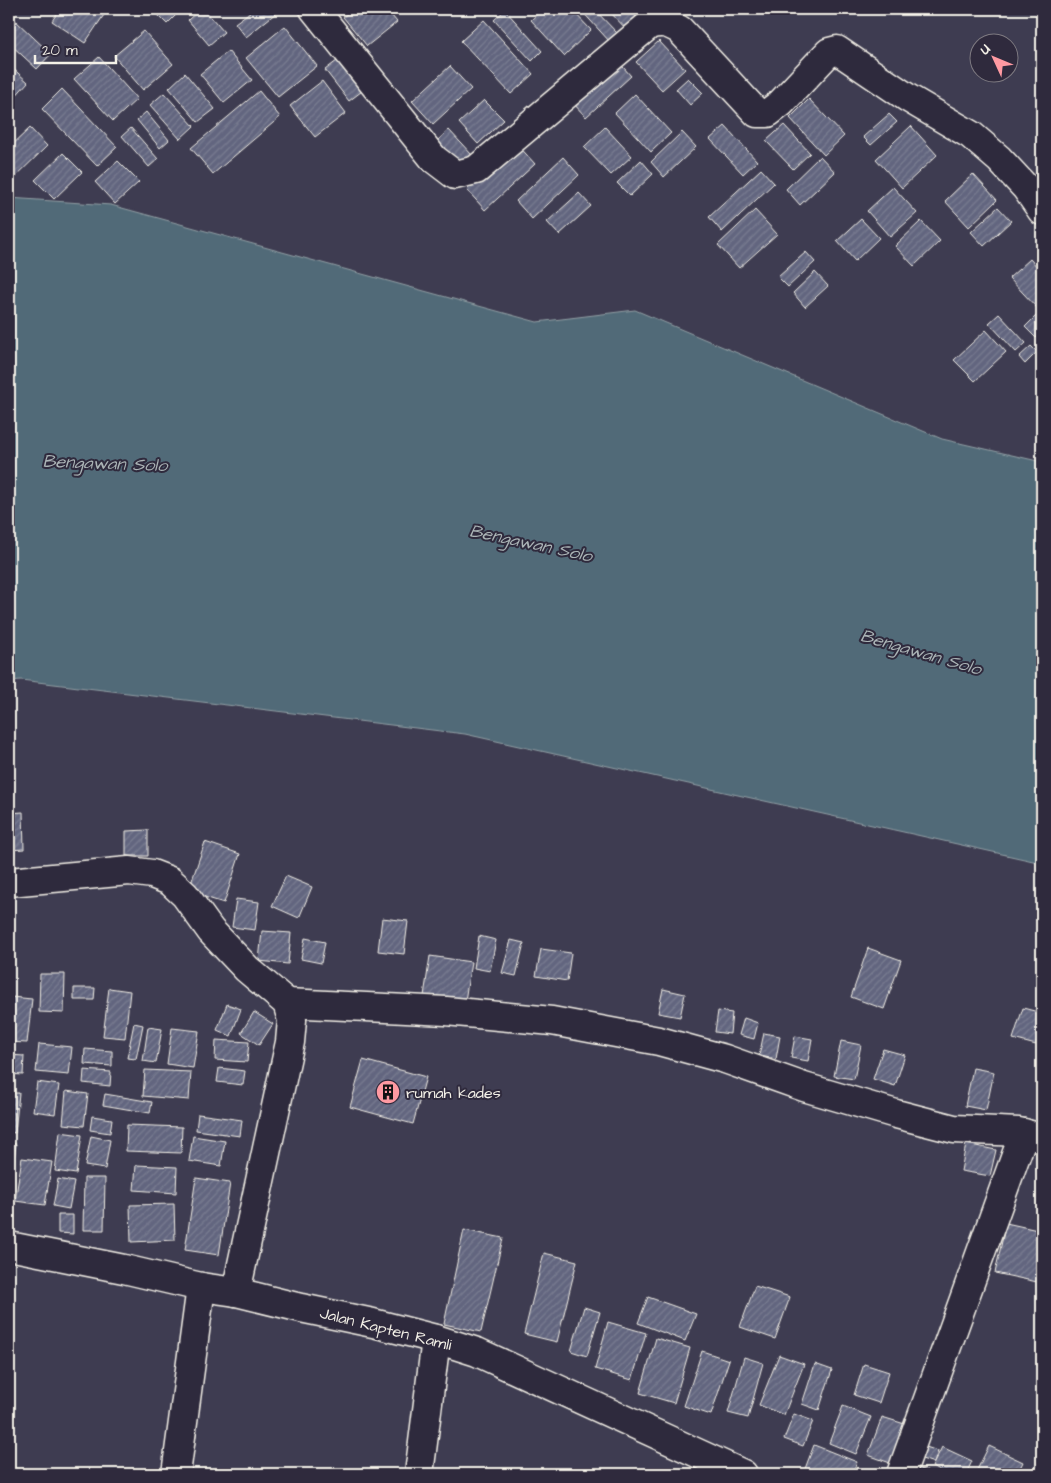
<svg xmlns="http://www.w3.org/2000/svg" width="1051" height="1483" viewBox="0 0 1051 1483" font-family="'Architects Daughter',sans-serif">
<defs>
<pattern id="building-hatch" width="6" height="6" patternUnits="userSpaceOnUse" patternTransform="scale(1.25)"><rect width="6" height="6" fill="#62657f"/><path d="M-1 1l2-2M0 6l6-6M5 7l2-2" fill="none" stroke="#797c91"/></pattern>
</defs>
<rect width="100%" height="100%" fill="#3e3c51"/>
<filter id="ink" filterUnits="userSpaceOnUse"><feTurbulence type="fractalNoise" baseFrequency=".02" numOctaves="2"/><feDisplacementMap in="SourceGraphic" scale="10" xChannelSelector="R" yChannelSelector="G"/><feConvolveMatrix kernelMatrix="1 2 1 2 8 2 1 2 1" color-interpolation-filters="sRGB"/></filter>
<g filter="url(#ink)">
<!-- water -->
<polygon fill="#516a78" stroke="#92a0a5" points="9,198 111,205 537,322 635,310 942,439 1042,462 1042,863 465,734 21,680 9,681"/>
<!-- building -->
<g fill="url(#building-hatch)" stroke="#f4f1e8">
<polygon points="60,9 108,9 85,43 52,21"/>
<polygon points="152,9 182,9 167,24"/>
<polygon points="200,9 204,9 224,32 209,45 188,20"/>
<polygon points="254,9 281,9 246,37 235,23"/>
<polygon points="353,9 386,9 397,22 367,46 343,17"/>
<polygon points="543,9 571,9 591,30 564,56 531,20"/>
<polygon points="580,9 594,9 618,34 610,42"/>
<polygon points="607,9 629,9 643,23 631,34"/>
<polygon points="505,10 542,51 532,61 494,20"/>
<polygon points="15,20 51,54 37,69 9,43 9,27"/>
<polygon points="484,20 533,74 511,94 461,41"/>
<polygon points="285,26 317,66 278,97 246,58"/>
<polygon points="144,31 173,64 143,90 114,56"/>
<polygon points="659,41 685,69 662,90 636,62"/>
<polygon points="228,51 252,80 224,103 200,74"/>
<polygon points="346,54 370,85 349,101 325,70"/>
<polygon points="99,57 137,99 113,121 74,79"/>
<polygon points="616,59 631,76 586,117 571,101"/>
<polygon points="9,65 28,82 13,99 9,96"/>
<polygon points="450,66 471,89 433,124 412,101"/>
<polygon points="185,73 215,109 198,122 169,88"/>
<polygon points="688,78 703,93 690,105 676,89"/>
<polygon points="322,81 346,113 315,137 290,106"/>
<polygon points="62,89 117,147 97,166 42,109"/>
<polygon points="259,91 280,117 213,174 191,148"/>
<polygon points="164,93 194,126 180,139 150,105"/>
<polygon points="635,94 671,133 651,152 615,113"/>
<polygon points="809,99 844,136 824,155 790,118"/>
<polygon points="484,100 504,120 478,144 459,123"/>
<polygon points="146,112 169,140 160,148 137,120"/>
<polygon points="889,114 897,122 871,145 863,137"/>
<polygon points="784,125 810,153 793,169 766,141"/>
<polygon points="725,126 757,161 743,174 710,139"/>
<polygon points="911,126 937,155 902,188 876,159"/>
<polygon points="605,127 632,156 611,175 584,147"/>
<polygon points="30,128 47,146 9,183 9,148"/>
<polygon points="131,128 158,159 149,167 122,136"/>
<polygon points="449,130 472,155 446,178 424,153"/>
<polygon points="682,132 696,147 664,177 651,162"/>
<polygon points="517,144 535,164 485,210 467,190"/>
<polygon points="63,153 82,172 54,199 35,180"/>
<polygon points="820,156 835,172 800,205 786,189"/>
<polygon points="563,157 579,175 532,219 516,201"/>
<polygon points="641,160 653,174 630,196 617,183"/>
<polygon points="118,161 139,182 115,204 95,182"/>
<polygon points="761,169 774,183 722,232 709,217"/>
<polygon points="973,174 997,200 969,227 945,201"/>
<polygon points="893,187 917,213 890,237 867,211"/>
<polygon points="579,193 591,206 559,235 547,222"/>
<polygon points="998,207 1011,221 984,246 971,232"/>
<polygon points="755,210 777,234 739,268 718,245"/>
<polygon points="861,219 879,238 855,261 837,241"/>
<polygon points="921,221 940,241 914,266 895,246"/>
<polygon points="806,252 815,262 788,287 778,277"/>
<polygon points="1030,259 1042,272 1042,305 1038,309 1009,278"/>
<polygon points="815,272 828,286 805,307 793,293"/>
<polygon points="1039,313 1042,316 1042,333 1036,338 1025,327"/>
<polygon points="999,314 1026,343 1016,352 989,323"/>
<polygon points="986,330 1006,352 975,381 954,360"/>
<polygon points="1031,346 1037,352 1025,364 1019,357"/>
<polygon points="23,812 24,849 9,850 9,813"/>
<polygon points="148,830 148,856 126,856 126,831"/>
<polygon points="205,842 240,854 224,903 188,892"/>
<polygon points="286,876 312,887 299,918 272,906"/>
<polygon points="236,899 259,902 255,930 232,927"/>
<polygon points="382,918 408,921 404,954 378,951"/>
<polygon points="262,931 291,933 288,964 259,961"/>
<polygon points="479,936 496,940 490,971 474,968"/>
<polygon points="305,938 325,942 321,963 301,959"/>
<polygon points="511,940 524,943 516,976 502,973"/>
<polygon points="868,948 901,960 884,1009 851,997"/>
<polygon points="541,949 571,953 567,981 536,976"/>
<polygon points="430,956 471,962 465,1001 424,996"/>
<polygon points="40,974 65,974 64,1013 39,1012"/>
<polygon points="74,988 95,988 94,1000 74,1000"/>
<polygon points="109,988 130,991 125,1038 103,1036"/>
<polygon points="663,989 685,994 680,1017 658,1013"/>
<polygon points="11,997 32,999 27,1043 9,1042"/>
<polygon points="227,1004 241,1009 231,1036 217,1030"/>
<polygon points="1023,1008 1042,1013 1042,1023 1036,1045 1013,1039"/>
<polygon points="718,1011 732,1013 730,1034 715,1032"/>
<polygon points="254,1012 273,1024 259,1045 241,1033"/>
<polygon points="744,1018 758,1023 754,1039 739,1035"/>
<polygon points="134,1023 143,1025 136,1059 127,1058"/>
<polygon points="148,1027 162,1029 156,1063 143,1061"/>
<polygon points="172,1028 199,1031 193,1068 167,1064"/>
<polygon points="764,1033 780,1036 776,1059 759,1056"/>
<polygon points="795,1036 812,1039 808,1061 791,1058"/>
<polygon points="216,1040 249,1042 247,1062 215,1060"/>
<polygon points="841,1041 861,1045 854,1079 834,1076"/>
<polygon points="39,1044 72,1047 69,1075 36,1072"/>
<polygon points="85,1049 112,1051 112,1066 84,1064"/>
<polygon points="883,1049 905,1055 895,1086 873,1079"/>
<polygon points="9,1055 24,1056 23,1075 9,1074"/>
<polygon points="363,1060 426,1077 413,1124 350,1107"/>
<polygon points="219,1068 245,1071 243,1085 217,1082"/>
<polygon points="973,1068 994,1072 986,1110 965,1106"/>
<polygon points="84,1070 111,1072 110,1086 83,1083"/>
<polygon points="145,1070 191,1072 189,1100 143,1096"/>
<polygon points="37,1082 59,1085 55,1114 33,1111"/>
<polygon points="66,1091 88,1094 84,1126 63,1124"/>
<polygon points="9,1093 19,1093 15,1133 9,1132"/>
<polygon points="105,1094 152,1102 150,1113 103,1105"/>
<polygon points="198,1114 242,1120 240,1136 196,1130"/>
<polygon points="92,1116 112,1119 110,1133 90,1130"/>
<polygon points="127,1125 182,1127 181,1153 126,1151"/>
<polygon points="60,1132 82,1135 76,1174 55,1171"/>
<polygon points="91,1136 110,1140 105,1169 85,1166"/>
<polygon points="193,1136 225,1141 221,1166 189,1161"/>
<polygon points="9,1143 16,1144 13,1168 9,1168"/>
<polygon points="966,1144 996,1150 990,1176 961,1171"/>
<polygon points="22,1158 52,1162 45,1205 15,1201"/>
<polygon points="136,1165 177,1167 176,1193 134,1190"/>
<polygon points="84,1178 105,1178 104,1230 83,1230"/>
<polygon points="196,1178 230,1183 219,1255 185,1250"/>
<polygon points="58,1179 74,1182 69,1209 53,1206"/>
<polygon points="174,1204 175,1240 131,1242 130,1205"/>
<polygon points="58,1215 73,1215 73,1234 58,1233"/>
<polygon points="1006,1223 1042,1231 1042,1283 995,1273"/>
<polygon points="464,1230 503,1238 481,1332 444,1324"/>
<polygon points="544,1253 577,1261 557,1342 524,1334"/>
<polygon points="755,1286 790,1297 775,1339 740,1327"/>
<polygon points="648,1297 696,1314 685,1341 638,1323"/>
<polygon points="584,1307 600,1312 587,1356 571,1351"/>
<polygon points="608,1322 646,1333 632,1380 595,1369"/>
<polygon points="656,1338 690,1348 674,1403 640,1393"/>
<polygon points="702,1351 729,1360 711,1415 684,1406"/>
<polygon points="779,1355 804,1364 784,1415 759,1405"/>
<polygon points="744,1357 763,1363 748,1418 728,1413"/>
<polygon points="815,1364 832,1370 819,1410 802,1404"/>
<polygon points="864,1364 889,1372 879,1403 854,1395"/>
<polygon points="843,1406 871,1417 856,1454 829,1443"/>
<polygon points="794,1414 813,1421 803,1446 784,1439"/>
<polygon points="882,1417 908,1425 893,1464 868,1455"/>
<polygon points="917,1444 938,1451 934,1463 913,1456"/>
<polygon points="814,1445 857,1462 852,1474 803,1474"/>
<polygon points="989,1446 1023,1462 1017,1474 975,1474"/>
<polygon points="942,1447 972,1461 966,1474 947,1474 932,1467"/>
<polygon points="909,1465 932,1473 931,1474 906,1474"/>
</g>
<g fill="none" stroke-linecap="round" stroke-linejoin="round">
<!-- minor casing -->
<g stroke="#f4f1e8" stroke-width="31">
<g id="minor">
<path d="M314,9L434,159L455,175L476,170L649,25C662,21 669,23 680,30L757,113H768L781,103L829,52L837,50L908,98L971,135L999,159L1026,188L1042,211"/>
<polyline points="9,882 129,871 152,874 170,881 185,895 211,931 247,969 287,1003 292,1020 290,1042 236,1292"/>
<polyline points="287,1003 446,1011 552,1021 659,1041 725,1059 804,1087 896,1114 954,1129 1019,1132 1042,1138"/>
<polyline points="9,1246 124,1269 201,1287 236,1292 301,1308 373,1323 436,1339 477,1352 743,1474"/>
<polyline points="176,1474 201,1287"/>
<polyline points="419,1474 436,1339"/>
<polyline points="901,1474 1024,1133"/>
</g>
</g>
<!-- minor -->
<use href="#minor" stroke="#2f2a3d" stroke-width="28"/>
</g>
</g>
<!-- icons -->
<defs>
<g id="building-disc" transform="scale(1.25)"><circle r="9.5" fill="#ff9aa2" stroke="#2f2a3d"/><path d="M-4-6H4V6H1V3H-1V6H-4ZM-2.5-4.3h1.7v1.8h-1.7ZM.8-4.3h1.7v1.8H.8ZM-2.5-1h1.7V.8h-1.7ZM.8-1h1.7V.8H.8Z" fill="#111"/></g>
</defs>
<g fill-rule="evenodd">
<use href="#building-disc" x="388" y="1092"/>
</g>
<g text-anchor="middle" stroke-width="4" stroke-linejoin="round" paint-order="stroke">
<!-- poi labels -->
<g font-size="16" fill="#f4f1e8" stroke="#2f2a3d" text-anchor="start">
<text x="406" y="1098">rumah kades</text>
</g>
<!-- street labels -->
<g font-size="16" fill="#f4f1e8" stroke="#2f2a3d">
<text transform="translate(386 1328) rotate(14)" y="6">Jalan Kapten Ramli</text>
</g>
<!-- water labels -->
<g font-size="18" font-style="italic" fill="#abb4b6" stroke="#2f2a3d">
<text transform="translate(105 463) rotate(2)" y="6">Bengawan Solo</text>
<text transform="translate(531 543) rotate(12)" y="6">Bengawan Solo</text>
<text transform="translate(921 652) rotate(16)" y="6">Bengawan Solo</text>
</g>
</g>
<!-- margin -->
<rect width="1051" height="1483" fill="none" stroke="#2f2a3d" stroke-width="30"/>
<rect x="15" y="15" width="1021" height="1453" fill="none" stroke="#f4f1e8" stroke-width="2" filter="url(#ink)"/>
<!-- north arrow -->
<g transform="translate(994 58) rotate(314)"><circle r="24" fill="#2f2a3d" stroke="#7e7a81"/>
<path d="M0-4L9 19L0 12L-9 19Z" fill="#ff9aa2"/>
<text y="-8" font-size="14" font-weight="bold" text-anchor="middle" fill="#f4f1e8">U</text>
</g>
<!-- scale -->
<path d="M35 55v8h81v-8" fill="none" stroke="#f4f1e8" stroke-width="2.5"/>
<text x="42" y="55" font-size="15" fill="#f4f1e8" stroke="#2f2a3d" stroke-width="4" paint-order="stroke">20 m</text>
</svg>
